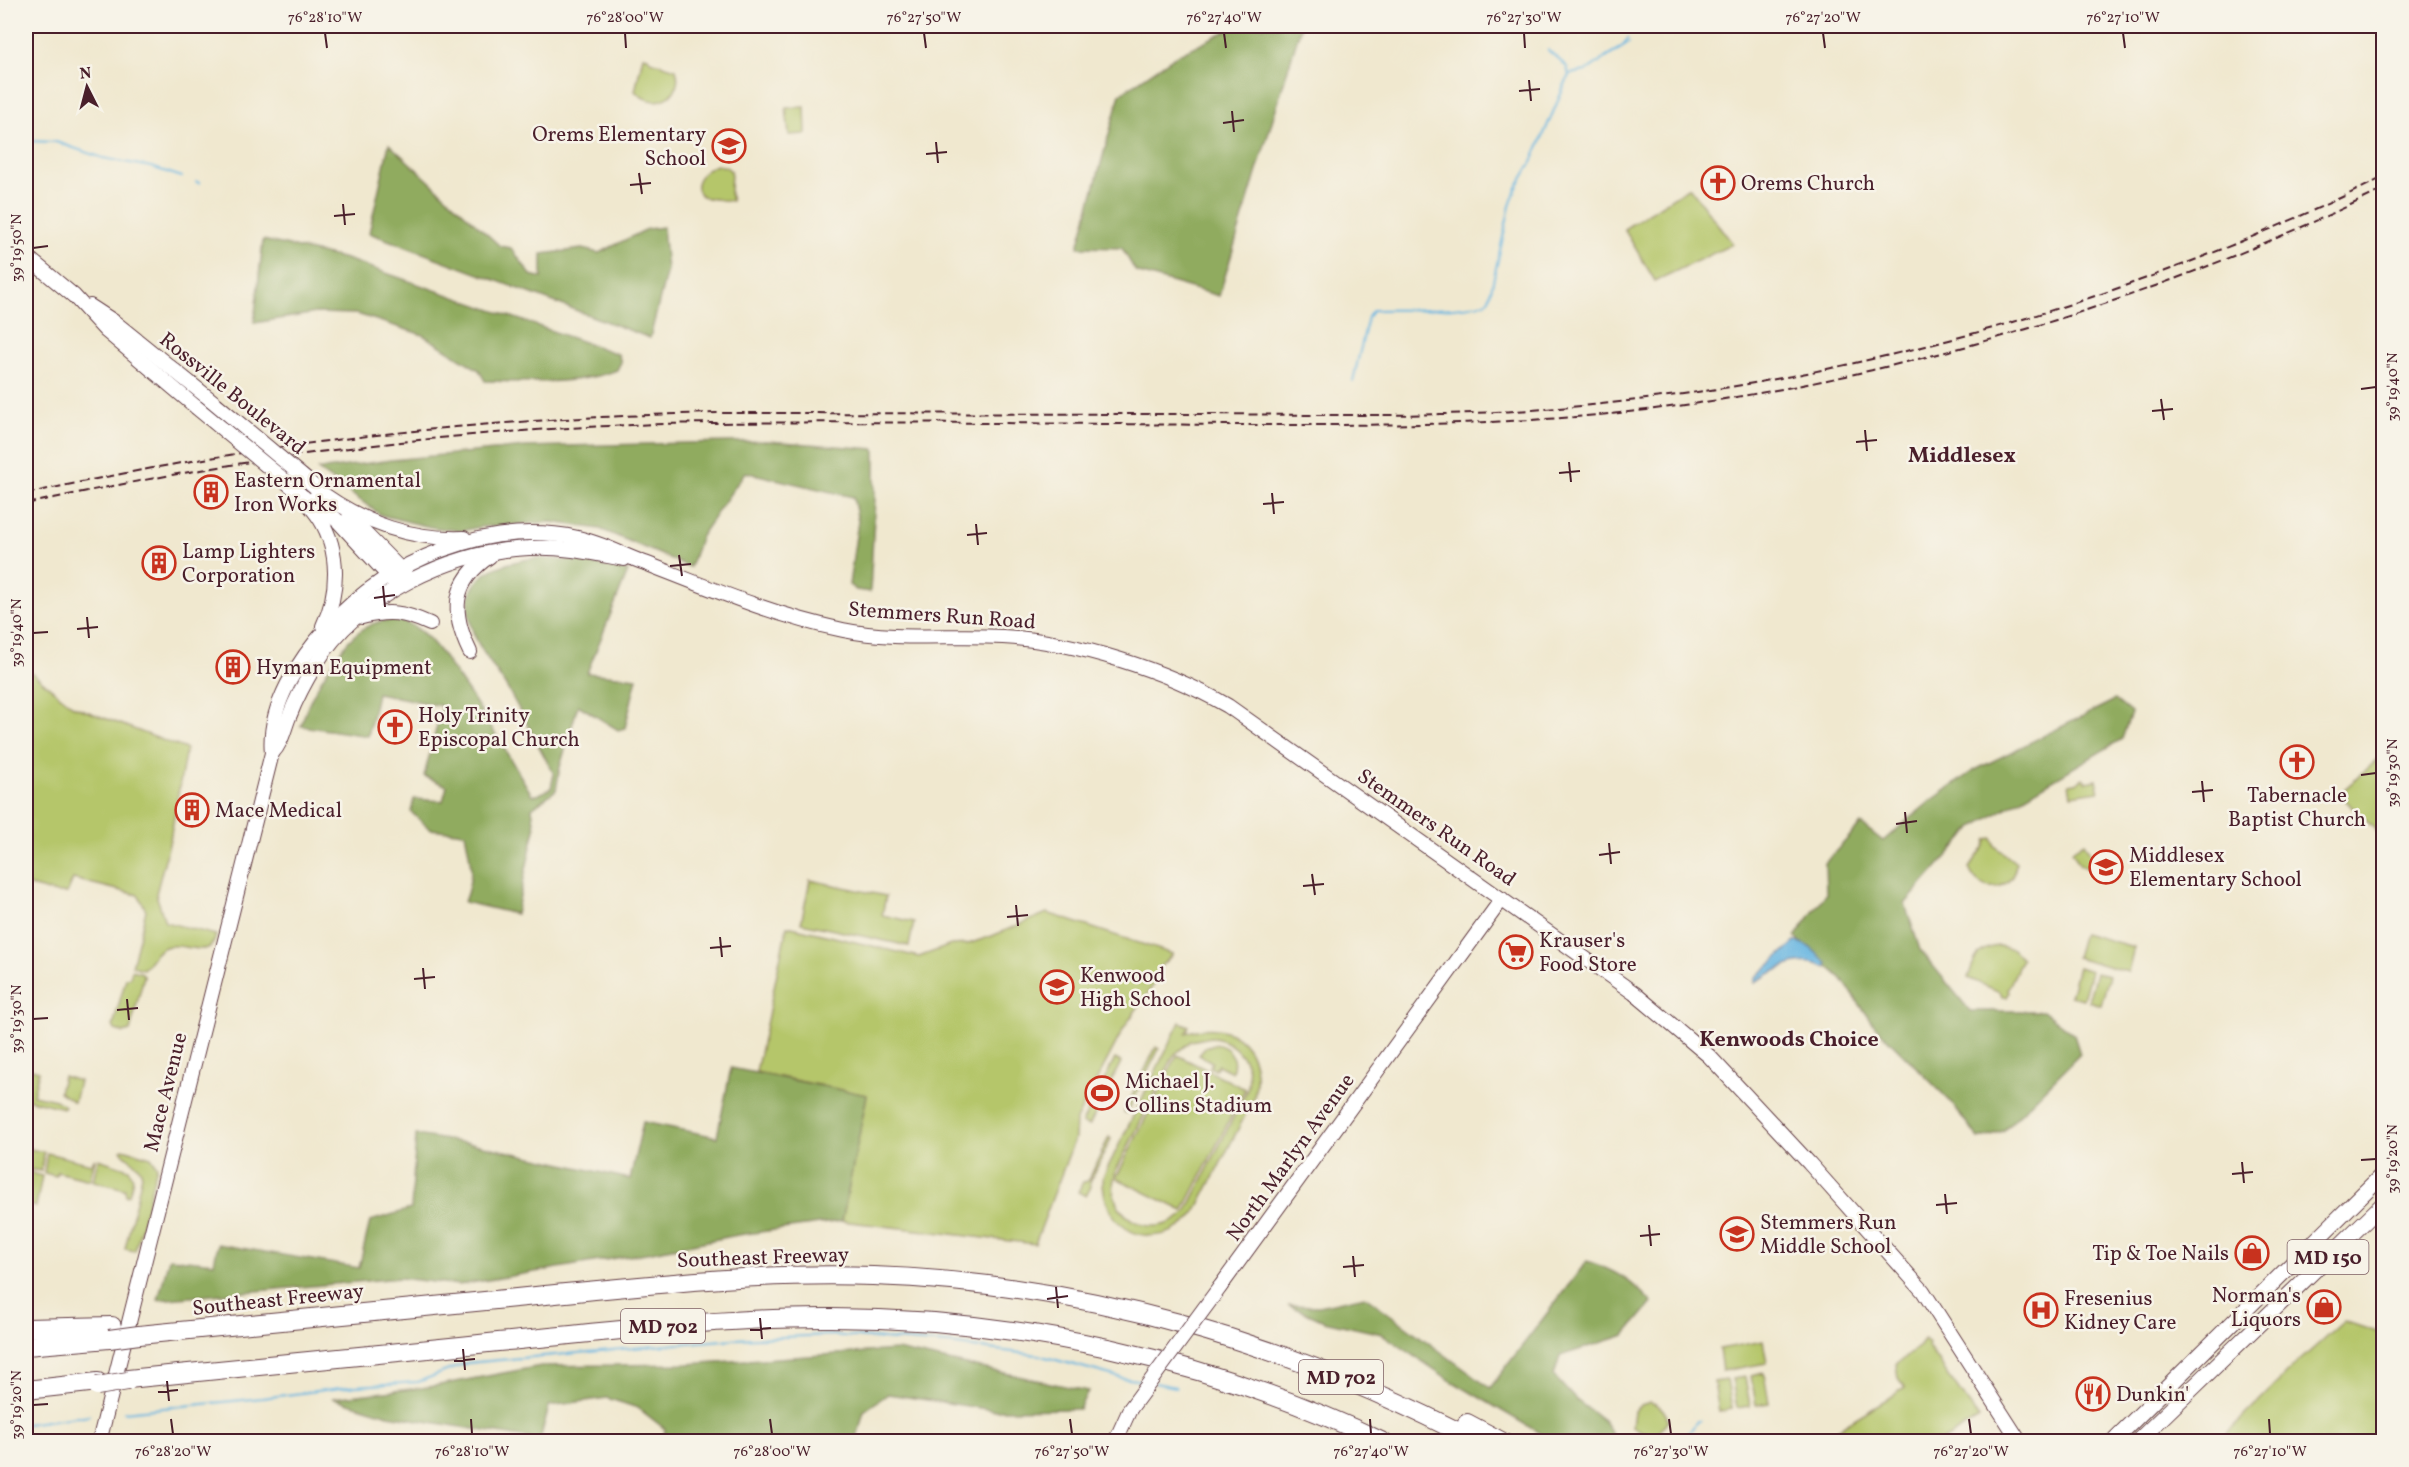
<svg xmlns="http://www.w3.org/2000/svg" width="2409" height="1467" viewBox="0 0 2409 1467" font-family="Vollkorn,serif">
<rect width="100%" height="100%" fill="#f7f3e8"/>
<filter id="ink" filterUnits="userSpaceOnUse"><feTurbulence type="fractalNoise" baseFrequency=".0167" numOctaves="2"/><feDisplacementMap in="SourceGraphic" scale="12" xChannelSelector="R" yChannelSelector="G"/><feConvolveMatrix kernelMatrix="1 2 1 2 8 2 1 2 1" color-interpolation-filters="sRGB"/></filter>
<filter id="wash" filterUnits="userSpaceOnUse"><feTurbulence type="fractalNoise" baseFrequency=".008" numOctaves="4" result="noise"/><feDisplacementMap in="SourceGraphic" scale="24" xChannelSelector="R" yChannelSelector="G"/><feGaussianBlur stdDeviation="1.35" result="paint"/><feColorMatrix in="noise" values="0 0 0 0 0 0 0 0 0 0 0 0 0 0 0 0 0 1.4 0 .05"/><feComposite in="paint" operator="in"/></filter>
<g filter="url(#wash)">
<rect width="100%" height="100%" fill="#f0e8cf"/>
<!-- green -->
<g fill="#b5c66a" stroke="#80724a" stroke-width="1.5" fill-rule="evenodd">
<path d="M643,56L648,57L650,61L676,69C685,97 654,112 635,91Z"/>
<polygon points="805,107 806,134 789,135 786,108"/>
<path d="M717,165L726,167L731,171L730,193L732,201C729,201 706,198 704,197C687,188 703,168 717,165Z"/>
<polygon points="1689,187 1733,244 1655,281 1624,229"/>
<path d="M26,668L73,706L186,749L170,840L156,894L165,922L216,935C211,963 182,939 163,948C153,953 151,963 143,969L132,966L146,910L138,895L73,879L67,893H56L26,885Z"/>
<polygon points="2383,755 2383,837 2339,794"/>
<polygon points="2083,778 2087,782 2096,780 2099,791 2071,795 2069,784 2076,783"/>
<path d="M1992,838L1995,846L2016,863C2014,893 1978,896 1969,868L1985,846L1987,839Z"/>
<polygon points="2084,843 2097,865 2089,869 2080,865 2072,851"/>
<polygon points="810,880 886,896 882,915 914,922 909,946 801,923"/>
<polygon points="1047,913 1173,954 1158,969 1161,974 1125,1026 1076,1120 1075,1138 1035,1244 842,1221 867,1095 756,1072 787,926 919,957 951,945 968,944 992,936"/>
<polygon points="2083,933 2134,947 2128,972 2076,957"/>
<path d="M1999,946L2013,949L2022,959L2008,989L2009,993L2007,997H2002L2000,992L1968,978C1975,958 1976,948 1999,946Z"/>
<polygon points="2078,967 2091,971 2083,999 2070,996"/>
<polygon points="132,970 142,973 144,976 130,1031 124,1033 115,1030 113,1026 126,978 130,977"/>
<polygon points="2096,973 2109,976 2101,1005 2088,1001"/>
<path d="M1180,1022L1189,1026L1186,1033C1235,1015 1267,1053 1253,1100L1195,1213C1170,1246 1119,1244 1106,1200C1103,1193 1103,1184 1103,1177ZM1211,1037C1237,1042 1254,1063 1247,1090L1186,1212C1153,1245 1101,1215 1116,1171L1174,1055L1191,1041Z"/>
<path d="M1214,1044C1230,1046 1237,1057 1232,1072L1218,1065L1215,1070L1210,1067L1212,1062L1199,1055L1206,1047Z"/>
<polygon points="1156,1047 1159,1049 1127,1113 1124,1112"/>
<polygon points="1177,1055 1245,1089 1183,1211 1116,1178"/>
<polygon points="1115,1059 1121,1062 1089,1126 1082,1123"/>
<polygon points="28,1068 39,1071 33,1095 56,1100 65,1106 63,1108 26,1099 26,1072"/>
<polygon points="63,1076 79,1081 74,1102 59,1092"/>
<polygon points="1109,1137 1111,1139 1090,1182 1091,1187 1086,1196 1078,1192 1083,1182 1088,1181"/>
<polygon points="26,1148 44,1152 41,1171 26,1169"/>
<path d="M123,1149L151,1157L157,1166L135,1251L125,1249L142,1175C139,1161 126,1160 121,1150Z"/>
<polygon points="47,1153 91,1164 95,1158 90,1180 57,1172 56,1176 44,1173"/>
<polygon points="98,1159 129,1169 133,1179 129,1195 126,1196 125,1189 93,1181"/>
<polygon points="26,1171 42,1176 36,1207 26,1204"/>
<polygon points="2344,1321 2383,1334 2383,1441 2219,1441 2297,1363"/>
<polygon points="1924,1340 1929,1343 1928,1347 1979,1418 1942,1441 1832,1441 1828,1435 1905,1388 1898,1378 1896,1364 1920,1346"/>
<polygon points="1763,1341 1767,1363 1722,1371 1719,1349"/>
<polygon points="1764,1373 1769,1403 1756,1405 1751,1376"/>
<polygon points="1745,1377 1750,1406 1737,1408 1732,1379"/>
<polygon points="1727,1380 1732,1409 1719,1412 1714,1382"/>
<path d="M1650,1402C1660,1405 1665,1410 1668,1420L1657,1434L1656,1441L1652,1440L1650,1434L1632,1427L1634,1411L1641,1405Z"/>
</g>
<!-- forest -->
<g fill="#90ab5e" stroke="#6d6544" stroke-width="1.5">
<polygon points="1236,26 1301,26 1219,296 1136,272 1122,248 1078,247 1120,94 1177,55"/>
<polygon points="389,144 500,246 511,248 531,275 542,278 542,254 582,249 599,253 647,229 663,227 667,270 650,338 369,233"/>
<path d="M263,240L346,259L618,354L621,362L617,370C579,385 526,382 485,381L479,370L423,335L357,314L316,313L254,323Z"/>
<polygon points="768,441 875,449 875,498 870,592 856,590 849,585 858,521 853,497 745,472 701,536 690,567 600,529 551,522 480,527 461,531 430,527 381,515 318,470 391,460 525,447"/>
<path d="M536,558L578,561L628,571L587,673L637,678L625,728L618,730L578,705L560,767L556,790L532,808L535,829L516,914L464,902C475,873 471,863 465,833L430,829L411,812L414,799L443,801L447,786L424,776L442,706L377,693L368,736L301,726C309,697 324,674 342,649C358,627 386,611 413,626C431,637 441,653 453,670C482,709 506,752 532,795H538L551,788L554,774C539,747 525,720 510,693C498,671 477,649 471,625C458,576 497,563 536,558Z"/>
<polygon points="2115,700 2131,713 2122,739 1972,828 1905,904 1920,950 1970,1011 2043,1011 2074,1035 2080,1054 2003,1131 1979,1139 1949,1100 1875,1026 1842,979 1795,937 1826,894 1825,863 1861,824 1883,841 1928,803 1973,771"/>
<polygon points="731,1068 867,1095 842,1221 738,1235 652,1252 459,1285 400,1278 158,1300 169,1258 214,1263 218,1244 359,1268 370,1221 411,1209 416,1135 479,1145 630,1179 643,1122 717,1137"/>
<path d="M1587,1261C1616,1271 1631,1280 1652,1303L1625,1335L1560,1356L1554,1376L1575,1399L1604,1421L1617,1441H1553L1450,1380L1382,1334L1324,1321L1288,1305L1319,1306L1365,1296L1490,1388Z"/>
<polygon points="897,1350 1088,1391 1079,1409 993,1410 888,1394 864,1411 856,1442 663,1441 665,1429 638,1408 607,1398 549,1406 540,1440 388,1415 332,1398 429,1387 541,1366 687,1364"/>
</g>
<!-- water -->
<path fill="#67b6e1" stroke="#586a86" stroke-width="1.5" d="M1795,942C1808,942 1818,955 1828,964L1827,966L1825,967C1797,955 1779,969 1755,982V978Z"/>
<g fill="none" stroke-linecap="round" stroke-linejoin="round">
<!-- stream -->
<g stroke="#67b6e1" stroke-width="2">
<polyline points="1606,58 1629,43"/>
<polyline points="1570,74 1586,71 1624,45 1628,39"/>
<polyline points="26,141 56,142 103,158 151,167 182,177"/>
<polyline points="196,182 200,183"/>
<path d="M1353,381L1368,317L1373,310C1393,309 1479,312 1489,299L1510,206L1516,189L1531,164L1569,75L1567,67L1548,50"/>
<polyline points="1155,1383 1176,1387"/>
<polyline points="124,1412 262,1398 356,1386 418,1382 467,1363 734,1339 830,1335 948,1344 1038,1355 1122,1378 1144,1381"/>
<polyline points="26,1424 90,1415"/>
<polyline points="1683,1442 1697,1421 1700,1421"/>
</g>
</g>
</g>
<g filter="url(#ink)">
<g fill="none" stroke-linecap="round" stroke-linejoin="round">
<!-- secondary casing -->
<g stroke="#633d44" stroke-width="16">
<g id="secondary">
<polyline points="26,256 74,296 106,331 196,407"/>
<polyline points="90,306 113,321 216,404"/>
<path d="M299,493C306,501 314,510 320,519C340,551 339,593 323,626"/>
<path d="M323,494C366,524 411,540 464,538"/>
<polyline points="309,497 338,521 395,583"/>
<polyline points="349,517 407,576"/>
<path d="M362,617C389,610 404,612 430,624"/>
<path d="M470,652C451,613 451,582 490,556"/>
<path d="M272,753C282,743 284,729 289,717C296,699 306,680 316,664C358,595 451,551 529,548C561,546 593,553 624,559"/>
<polyline points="1220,1287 1502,899"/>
<path d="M99,1442L272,753C267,707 299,659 329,626C390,559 488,519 578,538C602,543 622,555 645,563C709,588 775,616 843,630C896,641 950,634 1003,637C1075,641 1166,670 1228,706L1634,993L1709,1056L1809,1163L1923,1291L2020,1442"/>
<polyline points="1115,1442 1130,1409"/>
</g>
</g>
<!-- primary casing -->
<g stroke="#633d44" stroke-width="17">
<g id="primary">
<polyline points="2112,1442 2384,1173"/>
<polyline points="2137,1442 2384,1203"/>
</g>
</g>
<!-- highway casing -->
<g stroke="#633d44" stroke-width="20">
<g id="highway">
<polyline points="26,1328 112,1326"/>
<path d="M139,1335C272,1322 404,1309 536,1296C648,1285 760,1272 873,1276C1085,1283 1290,1343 1478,1442"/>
<polyline points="26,1346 109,1339"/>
<path d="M128,1379C252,1367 375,1355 498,1342C607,1332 715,1318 824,1318C1015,1317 1210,1359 1383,1442"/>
<polyline points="26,1390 98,1382"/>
<polyline points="1467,1423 1503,1442"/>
</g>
</g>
<!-- secondary -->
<use href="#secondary" stroke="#fff" stroke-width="14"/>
<!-- primary -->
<use href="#primary" stroke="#fff" stroke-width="15"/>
<!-- highway -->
<use href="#highway" stroke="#fff" stroke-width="18"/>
<!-- rail -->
<g stroke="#4a1f2b" stroke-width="2" stroke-dasharray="9 4.5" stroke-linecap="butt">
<path d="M26,494C256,442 481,418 717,413C880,413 1042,414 1205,414C1330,415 1456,418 1581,406C1860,380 2133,300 2384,177"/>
<path d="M26,504C254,454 485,425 719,423C892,421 1065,424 1238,425C1375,425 1511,426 1647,410C1903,378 2153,301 2384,189"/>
</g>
<!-- secondary-bridge casing -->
<g stroke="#633d44" stroke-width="16" stroke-linecap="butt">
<g id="secondary-bridge">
<polyline points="216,404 315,487"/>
<polyline points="196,407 296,490"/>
<polyline points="1130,1409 1220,1287"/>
</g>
</g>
<!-- highway-bridge casing -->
<g stroke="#633d44" stroke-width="20" stroke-linecap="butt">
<g id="highway-bridge">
<polyline points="109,1339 139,1335"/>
<polyline points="97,1386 128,1381"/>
</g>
</g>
<!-- secondary-bridge -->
<use href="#secondary-bridge" stroke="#fff" stroke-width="14"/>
<!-- highway-bridge -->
<use href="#highway-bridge" stroke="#fff" stroke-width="18"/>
</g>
</g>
<!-- ticks -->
<path fill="none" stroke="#4a1f2b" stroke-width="2" d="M325,33L327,48M625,33L626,48M924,33L926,48M1224,33L1226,48M1524,33L1525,48M1823,33L1825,48M2123,33L2125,48M1529,80L1531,101M1519,91L1540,89M1232,111L1234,132M1223,123L1244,120M936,142L938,163M926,154L947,152M639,173L642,194M630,185L651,183M343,204L345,225M334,216L355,214M33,248L48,246M2361,389L2376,387M2161,399L2164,420M2152,411L2173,409M1865,430L1867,451M1856,442L1877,440M1569,462L1571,482M1559,473L1580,471M1272,493L1274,514M1263,504L1284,502M976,524L978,545M967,535L987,533M679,555L682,576M670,566L691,564M383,586L385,607M374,598L395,595M87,617L89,638M77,629L98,627M33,633L48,632M2361,775L2376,773M2202,781L2204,802M2192,792L2213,790M1905,812L1907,833M1896,824L1917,821M1609,843L1611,864M1599,855L1620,852M1312,874L1315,895M1303,886L1324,884M1016,905L1018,926M1007,917L1028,915M720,937L722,957M710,948L731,946M423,968L425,989M414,979L435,977M127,999L129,1020M117,1010L138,1008M33,1019L48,1018M2361,1160L2376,1159M2242,1162L2244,1183M2232,1174L2253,1172M1945,1194L1947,1214M1936,1205L1957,1203M1649,1225L1651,1246M1640,1236L1660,1234M1353,1256L1355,1277M1343,1267L1364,1265M1056,1287L1058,1308M1047,1299L1068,1296M760,1318L762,1339M750,1330L771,1328M463,1349L465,1370M454,1361L475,1359M167,1381L169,1401M158,1392L178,1390M33,1405L48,1404M171,1419L173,1434M471,1419L472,1434M770,1419L772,1434M1070,1419L1072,1434M1370,1419L1371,1434M1669,1419L1671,1434M1969,1419L1971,1434M2269,1419L2270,1434"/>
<!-- icons -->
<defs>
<g id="school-ring" transform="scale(1.725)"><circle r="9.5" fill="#f7f3e8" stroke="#c8321e" stroke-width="1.5"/><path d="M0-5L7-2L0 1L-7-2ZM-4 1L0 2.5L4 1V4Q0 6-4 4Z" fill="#c8321e"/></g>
<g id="church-ring" transform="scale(1.725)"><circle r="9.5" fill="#f7f3e8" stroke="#c8321e" stroke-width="1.5"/><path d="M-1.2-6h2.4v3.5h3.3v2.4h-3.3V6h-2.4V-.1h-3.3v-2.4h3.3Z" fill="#c8321e"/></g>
<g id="building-ring" transform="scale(1.725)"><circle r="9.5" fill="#f7f3e8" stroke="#c8321e" stroke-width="1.5"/><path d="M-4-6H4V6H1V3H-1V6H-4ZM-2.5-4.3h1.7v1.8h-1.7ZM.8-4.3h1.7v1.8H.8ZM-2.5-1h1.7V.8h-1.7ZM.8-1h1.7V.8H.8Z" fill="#c8321e"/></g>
<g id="supermarket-ring" transform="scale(1.725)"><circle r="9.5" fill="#f7f3e8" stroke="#c8321e" stroke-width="1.5"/><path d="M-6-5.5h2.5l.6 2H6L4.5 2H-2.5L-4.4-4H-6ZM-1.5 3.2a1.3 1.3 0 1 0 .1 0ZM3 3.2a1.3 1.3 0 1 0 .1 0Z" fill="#c8321e"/></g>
<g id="stadium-ring" transform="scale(1.725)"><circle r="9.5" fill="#f7f3e8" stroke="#c8321e" stroke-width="1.5"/><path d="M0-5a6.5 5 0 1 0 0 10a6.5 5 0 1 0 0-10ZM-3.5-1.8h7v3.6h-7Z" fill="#c8321e"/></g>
<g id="shop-ring" transform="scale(1.725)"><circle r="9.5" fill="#f7f3e8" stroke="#c8321e" stroke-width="1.5"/><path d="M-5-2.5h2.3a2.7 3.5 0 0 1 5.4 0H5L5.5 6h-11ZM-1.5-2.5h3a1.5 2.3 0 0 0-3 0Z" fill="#c8321e"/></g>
<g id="hospital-ring" transform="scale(1.725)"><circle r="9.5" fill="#f7f3e8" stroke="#c8321e" stroke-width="1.5"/><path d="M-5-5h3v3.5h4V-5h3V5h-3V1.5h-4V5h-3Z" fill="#c8321e"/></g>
<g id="restaurant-ring" transform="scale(1.725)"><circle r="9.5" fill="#f7f3e8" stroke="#c8321e" stroke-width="1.5"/><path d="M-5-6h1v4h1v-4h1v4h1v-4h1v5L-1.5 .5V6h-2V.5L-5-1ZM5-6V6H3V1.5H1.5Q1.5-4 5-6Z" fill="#c8321e"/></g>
</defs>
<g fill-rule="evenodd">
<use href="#school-ring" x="729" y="146"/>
<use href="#church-ring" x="1718" y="183"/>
<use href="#building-ring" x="211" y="492"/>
<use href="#building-ring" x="159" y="563"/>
<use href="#building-ring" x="233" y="667"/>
<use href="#church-ring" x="395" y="727"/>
<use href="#church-ring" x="2297" y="762"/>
<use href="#building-ring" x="192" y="810"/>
<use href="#school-ring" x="2106" y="867"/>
<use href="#supermarket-ring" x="1516" y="952"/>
<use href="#school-ring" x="1057" y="987"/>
<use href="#stadium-ring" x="1102" y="1093"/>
<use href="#school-ring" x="1737" y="1234"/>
<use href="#shop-ring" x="2252" y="1253"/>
<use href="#shop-ring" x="2324" y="1307"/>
<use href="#hospital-ring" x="2041" y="1310"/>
<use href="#restaurant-ring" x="2093" y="1394"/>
</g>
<g text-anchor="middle" stroke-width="5" stroke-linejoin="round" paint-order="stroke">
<!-- shield labels -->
<g fill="#f7f3e8" stroke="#7e5f64" stroke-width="1.5">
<rect x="2287.5" y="1240" width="81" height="34" rx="4.5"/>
<rect x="621" y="1309" width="84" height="34" rx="4.5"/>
<rect x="1299" y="1360" width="84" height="34" rx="4.5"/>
</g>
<g font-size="20" font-weight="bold" fill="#4a1f2b">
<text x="2328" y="1264">MD 150</text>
<text x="663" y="1333">MD 702</text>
<text x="1341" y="1384">MD 702</text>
</g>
<!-- poi labels -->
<g font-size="21" fill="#4a1f2b" stroke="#f7f3e8" text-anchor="start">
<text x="706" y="141" text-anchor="end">Orems Elementary<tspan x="706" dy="24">School</tspan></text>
<text x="1741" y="190">Orems Church</text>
<text x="234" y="487">Eastern Ornamental<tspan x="234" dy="24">Iron Works</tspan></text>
<text x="182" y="558">Lamp Lighters<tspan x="182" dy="24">Corporation</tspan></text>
<text x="256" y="674">Hyman Equipment</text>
<text x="418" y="722">Holy Trinity<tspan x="418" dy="24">Episcopal Church</tspan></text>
<text x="2297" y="802" text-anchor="middle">Tabernacle<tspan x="2297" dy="24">Baptist Church</tspan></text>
<text x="215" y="817">Mace Medical</text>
<text x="2129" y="862">Middlesex<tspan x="2129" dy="24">Elementary School</tspan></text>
<text x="1539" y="947">Krauser's<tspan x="1539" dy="24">Food Store</tspan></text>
<text x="1080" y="982">Kenwood<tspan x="1080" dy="24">High School</tspan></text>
<text x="1125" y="1088">Michael J.<tspan x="1125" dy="24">Collins Stadium</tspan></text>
<text x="1760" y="1229">Stemmers Run<tspan x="1760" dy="24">Middle School</tspan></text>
<text x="2229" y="1260" text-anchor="end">Tip &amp; Toe Nails</text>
<text x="2301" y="1302" text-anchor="end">Norman's<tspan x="2301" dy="24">Liquors</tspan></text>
<text x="2064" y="1305">Fresenius<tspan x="2064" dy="24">Kidney Care</tspan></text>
<text x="2116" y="1401">Dunkin'</text>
</g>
<!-- street labels -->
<g font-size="21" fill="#4a1f2b" stroke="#f7f3e8">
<text transform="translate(233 393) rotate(39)" y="7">Rossville Boulevard</text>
<text transform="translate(942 615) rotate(4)" y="7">Stemmers Run Road</text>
<text transform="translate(1437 827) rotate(35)" y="7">Stemmers Run Road</text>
<text transform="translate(165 1092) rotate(-76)" y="7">Mace Avenue</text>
<text transform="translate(1290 1157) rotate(-54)" y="7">North Marlyn Avenue</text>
<text transform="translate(763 1257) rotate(-2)" y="7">Southeast Freeway</text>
<text transform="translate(278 1299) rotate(-6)" y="7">Southeast Freeway</text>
</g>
<!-- neighbourhood labels -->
<g font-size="22" font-weight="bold" fill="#4a1f2b" stroke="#f7f3e8">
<text x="1962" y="462">Middlesex</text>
<text x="1789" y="1046">Kenwoods Choice</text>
</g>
</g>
<!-- margin -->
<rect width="2409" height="1467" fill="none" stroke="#f7f3e8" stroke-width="66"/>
<!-- north arrow -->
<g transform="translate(87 87) rotate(354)" stroke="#f7f3e8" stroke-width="4.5" paint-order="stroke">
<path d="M0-4.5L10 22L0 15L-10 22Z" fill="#4a1f2b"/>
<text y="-9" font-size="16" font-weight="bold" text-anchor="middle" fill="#4a1f2b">N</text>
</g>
<rect x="33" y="33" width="2343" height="1401" fill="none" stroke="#4a1f2b" stroke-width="2"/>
<g font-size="15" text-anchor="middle" fill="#4a1f2b">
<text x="325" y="22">76°28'10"W</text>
<text x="625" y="22">76°28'00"W</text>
<text x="924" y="22">76°27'50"W</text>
<text x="1224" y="22">76°27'40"W</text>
<text x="1524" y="22">76°27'30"W</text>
<text x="1823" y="22">76°27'20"W</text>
<text x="2123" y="22">76°27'10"W</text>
<text transform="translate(16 248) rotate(-90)" y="5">39°19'50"N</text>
<text transform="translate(2392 387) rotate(-90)" y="5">39°19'40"N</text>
<text transform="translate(16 633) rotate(-90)" y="5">39°19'40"N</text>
<text transform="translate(2392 773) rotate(-90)" y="5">39°19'30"N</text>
<text transform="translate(16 1019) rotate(-90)" y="5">39°19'30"N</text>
<text transform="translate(2392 1159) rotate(-90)" y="5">39°19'20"N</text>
<text transform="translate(16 1405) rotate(-90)" y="5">39°19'20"N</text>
<text x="173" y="1456">76°28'20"W</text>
<text x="472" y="1456">76°28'10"W</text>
<text x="772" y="1456">76°28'00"W</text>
<text x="1072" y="1456">76°27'50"W</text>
<text x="1371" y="1456">76°27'40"W</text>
<text x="1671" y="1456">76°27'30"W</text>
<text x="1971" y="1456">76°27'20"W</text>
<text x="2270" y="1456">76°27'10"W</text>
</g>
</svg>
